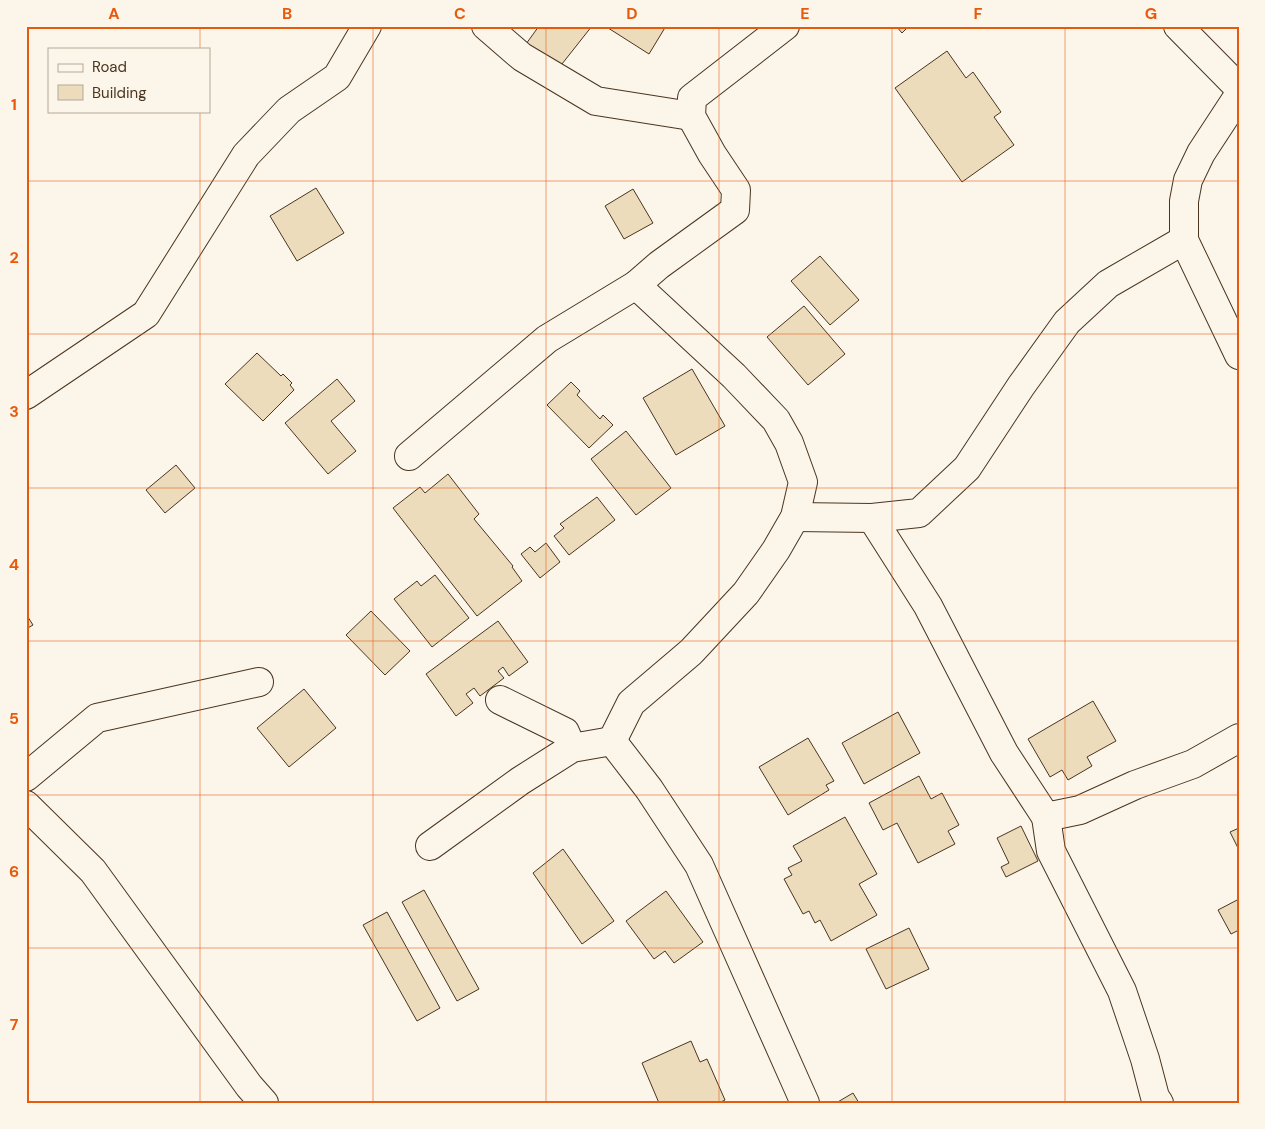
<svg xmlns="http://www.w3.org/2000/svg" width="1265" height="1129" viewBox="0 0 1265 1129" font-family="'DM Sans',sans-serif">
<rect width="100%" height="100%" fill="#fbf6e9"/>
<!-- building -->
<g fill="#ecdcbc" stroke="#4a3520">
<polygon points="539,26 592,26 558,69 526,44"/>
<polygon points="605,26 666,26 649,54"/>
<polygon points="896,26 909,26 902,33"/>
<polygon points="947,51 966,78 973,72 1001,112 994,117 1014,145 962,182 895,88"/>
<polygon points="316,188 344,233 297,261 270,216"/>
<polygon points="633,189 653,223 624,239 605,206"/>
<polygon points="820,256 859,300 830,325 791,281"/>
<polygon points="804,306 845,354 808,385 767,337"/>
<polygon points="257,353 281,376 283,374 292,383 290,385 294,390 263,421 225,384"/>
<polygon points="692,369 725,426 676,455 643,398"/>
<polygon points="337,379 355,401 331,421 356,451 328,474 285,423"/>
<polygon points="571,382 580,391 577,395 600,419 603,415 613,425 589,448 547,405"/>
<polygon points="626,431 671,488 636,515 591,459"/>
<polygon points="176,465 195,488 165,513 146,490"/>
<polygon points="448,474 479,514 474,519 513,566 512,567 522,581 477,616 393,508 420,487 425,493"/>
<polygon points="597,497 615,520 569,555 554,536 564,528 560,524"/>
<polygon points="546,543 560,562 540,578 521,554 530,547 535,552"/>
<polygon points="435,575 469,618 432,647 394,599 417,581 421,586"/>
<polygon points="371,611 410,651 385,675 346,635"/>
<polygon points="26,614 33,625 26,629"/>
<polygon points="498,621 528,662 509,676 503,667 498,671 504,678 480,696 474,688 466,694 473,703 456,716 426,674"/>
<polygon points="304,689 336,728 289,767 257,728"/>
<polygon points="1093,701 1116,741 1087,757 1092,766 1068,780 1062,770 1050,777 1028,739"/>
<polygon points="898,712 920,753 864,784 842,743"/>
<polygon points="808,738 834,781 826,785 829,790 788,815 759,767"/>
<polygon points="919,776 931,799 942,793 959,825 948,831 955,844 918,863 897,823 883,830 869,803"/>
<polygon points="845,817 877,874 859,884 877,915 831,941 820,920 815,923 809,911 803,914 784,879 792,875 788,868 802,861 793,846"/>
<polygon points="1021,826 1038,861 1006,877 1001,867 1009,863 997,838"/>
<polygon points="1239,828 1239,850 1230,832"/>
<polygon points="563,849 614,921 582,944 533,873"/>
<polygon points="424,890 479,989 457,1001 402,902"/>
<polygon points="666,891 703,942 674,963 665,951 654,959 626,921"/>
<polygon points="1239,899 1239,930 1231,934 1218,910"/>
<polygon points="387,912 440,1008 417,1021 363,925"/>
<polygon points="909,928 929,969 886,989 866,949"/>
<polygon points="691,1041 700,1062 707,1059 725,1100 719,1103 659,1103 642,1063"/>
<polygon points="853,1093 859,1103 836,1103"/>
</g>
<g fill="none" stroke-linecap="round" stroke-linejoin="round">
<!-- minor casing -->
<g stroke="#4a3520" stroke-width="30">
<g id="minor">
<polyline points="486,26 522,57 596,101 691,116"/>
<polyline points="1178,26 1239,88"/>
<polyline points="1239,95 1201,153 1188,180 1184,201 1184,240 1239,355"/>
<polyline points="26,395 146,314 246,155 289,110 337,77 367,26"/>
<polyline points="409,456 547,339 636,285 659,265 735,210 736,190 712,154 691,116 692,98 785,26"/>
<polyline points="795,517 872,518 919,513 967,468 1021,386 1067,322 1108,284 1184,240"/>
<polyline points="872,518 928,606 1004,753 1046,817 1080,810 1135,785 1193,764 1239,738"/>
<polyline points="500,700 565,732 572,748"/>
<polyline points="612,741 631,703 691,652 746,593 776,550 795,517 803,482 789,443 776,420 734,376 636,285"/>
<polyline points="26,777 97,718 259,682"/>
<polyline points="26,805 93,871 249,1086 264,1103"/>
<polyline points="1046,817 1051,851 1122,991 1145,1059 1155,1097 1159,1103"/>
<polyline points="430,846 520,781 572,748 612,741 649,789 699,865 805,1103"/>
</g>
</g>
<!-- minor -->
<use href="#minor" stroke="#fbf6e9" stroke-width="28"/>
</g>
<!-- grid -->
<path fill="none" stroke="#e8590c" stroke-width="1" stroke-opacity="0.55" d="M200,26V49M373,26V1103M546,26V1103M719,26V1103M892,26V1103M1065,26V1103M200,111V1103M26,181H1239M26,334H1239M26,488H1239M26,641H1239M26,795H1239M26,948H1239"/>
<!-- border -->
<rect width="1265" height="1129" fill="none" stroke="#fbf6e9" stroke-width="55"/>
<!-- legend -->
<rect x="48" y="48" width="162" height="65" fill="#fbf6e9" stroke="#b4a999"/>
<rect x="58" y="64" width="25" height="8" fill="#fbf6e9" stroke="#b4a999"/>
<text x="92" y="72" font-size="15" fill="#4a3520">Road</text>
<rect x="58" y="85" width="25" height="15" fill="#ecdcbc" stroke="#b4a999"/>
<text x="92" y="98" font-size="15" fill="#4a3520">Building</text>
<rect x="28" y="28" width="1210" height="1074" fill="none" stroke="#e8590c" stroke-width="2"/>
<g font-size="16" text-anchor="middle" font-weight="bold" fill="#e8590c">
<text x="114" y="19">A</text>
<text x="287" y="19">B</text>
<text x="460" y="19">C</text>
<text x="632" y="19">D</text>
<text x="805" y="19">E</text>
<text x="978" y="19">F</text>
<text x="1151" y="19">G</text>
<text x="14" y="110">1</text>
<text x="14" y="263">2</text>
<text x="14" y="417">3</text>
<text x="14" y="570">4</text>
<text x="14" y="724">5</text>
<text x="14" y="877">6</text>
<text x="14" y="1030">7</text>
</g>
</svg>
